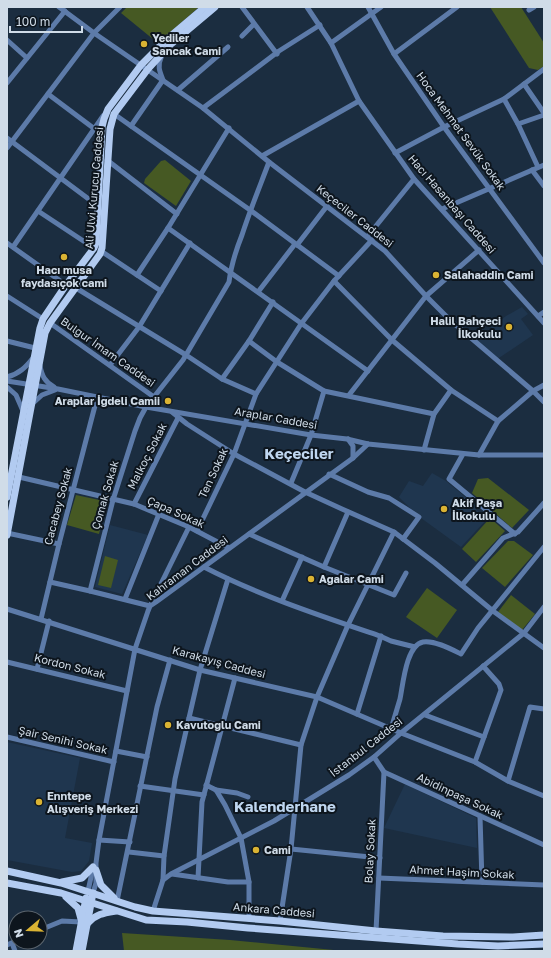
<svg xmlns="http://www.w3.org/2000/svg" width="551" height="958" viewBox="0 0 551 958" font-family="'Golos Text',sans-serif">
<rect width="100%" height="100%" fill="#1b2d40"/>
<!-- built -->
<g fill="#1f364f">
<polygon points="522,307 528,314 521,319 533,335 496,360 474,341 506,316"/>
<polygon points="432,473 446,481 476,506 476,510 487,519 461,547 421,518 422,516 410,508 399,497 409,481 423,486"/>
<polygon points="110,525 148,535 122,594 95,587"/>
<polygon points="7,742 80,758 65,838 92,843 89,861 81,871 72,872 7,860"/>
<polygon points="405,784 476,818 477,848 384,828"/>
</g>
<!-- green -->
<g fill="#465923">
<polygon points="127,7 199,7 168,34 159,44 121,13"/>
<polygon points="490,7 521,7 544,43 544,66 538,70 529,68"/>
<polygon points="165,160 191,181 176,206 144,183 145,179 161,161"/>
<polygon points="488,478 529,510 512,528 472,493 478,479"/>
<polygon points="76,495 104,501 106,505 99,534 67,525"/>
<polygon points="490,518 505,531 476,562 462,549"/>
<polygon points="508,541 514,541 533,555 505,587 482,568"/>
<polygon points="105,556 118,560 111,588 98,585"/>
<polygon points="427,588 457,610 437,638 406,617"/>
<polygon points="511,595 535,614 522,630 498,612"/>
<polygon points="122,933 230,940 344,951 124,951"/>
</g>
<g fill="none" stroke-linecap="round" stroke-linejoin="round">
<!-- minor -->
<g stroke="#5d7ba9" stroke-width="5">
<polyline points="59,7 94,33 203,108 269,162 385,251 426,296 450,320 533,391 544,402"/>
<polyline points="242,7 277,54"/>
<polyline points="307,7 331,43 359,101 414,179 544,323"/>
<polyline points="368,7 394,54 444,127 544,263"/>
<polyline points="529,10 534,7"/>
<polyline points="242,36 254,24"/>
<polyline points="7,40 27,58"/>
<polyline points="331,43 381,7"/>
<polyline points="394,54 457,7"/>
<polyline points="7,83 65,11"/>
<polyline points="524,84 544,113"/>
<polyline points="178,90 228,47"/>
<polyline points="48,94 96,130"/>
<polyline points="504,99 518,124 538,167"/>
<polyline points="203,108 279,51 320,25"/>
<polyline points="114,114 250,210 339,276"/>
<polyline points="518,124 544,115"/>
<path d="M131,126L163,80C160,72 157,66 161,58"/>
<polyline points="7,138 98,206"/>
<polyline points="7,148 94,33 120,7"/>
<polyline points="395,153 444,127 504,99 544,69"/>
<polyline points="262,156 359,101"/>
<polyline points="107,160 177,214"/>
<polyline points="532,170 544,186"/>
<polyline points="442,209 544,165"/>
<polyline points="38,211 94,248"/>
<polyline points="168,228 368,371"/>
<polyline points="367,237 414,179"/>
<polyline points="7,243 66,285"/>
<polyline points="297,245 327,206"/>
<polyline points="13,247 103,116"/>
<polyline points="101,251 161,291"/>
<polyline points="137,275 168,228 229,128"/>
<polyline points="334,281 392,340 451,390 498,421"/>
<polyline points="76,288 186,355 222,379 256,394"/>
<polyline points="258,292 295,244"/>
<polyline points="7,296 43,319"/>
<polyline points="538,316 544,312"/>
<polyline points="50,323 154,397"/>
<polyline points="7,341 35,348"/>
<polyline points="249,341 277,362 324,391 434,414"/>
<polyline points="110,365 139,327 190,243"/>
<path d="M40,366C42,376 45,382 54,387"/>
<path d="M7,377C19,374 26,367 33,358"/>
<polyline points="222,379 249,341 273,302"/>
<polyline points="7,381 58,389 146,407 311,435 347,439 368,444 479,455 544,455"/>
<polyline points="7,387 16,395 23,411"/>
<polyline points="349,395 426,296 479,250"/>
<polyline points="32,404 42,395 55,390"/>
<polyline points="172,412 187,424 234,454 305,492 342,509 394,532 435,563 493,611 544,648"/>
<polyline points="348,439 353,446 353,458"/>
<polyline points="424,450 434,414 451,390"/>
<polyline points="463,454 449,479 515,534"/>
<polyline points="479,455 498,421 533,391 544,385"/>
<polyline points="329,474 368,492 389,498 419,517 403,539"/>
<polyline points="19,477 134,504 189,527 229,548"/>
<polyline points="291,483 311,435 324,391"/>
<polyline points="134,504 178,418"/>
<polyline points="197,531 234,454 256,394 301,324 334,281 372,240"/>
<polyline points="7,533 59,544"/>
<polyline points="249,534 324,567 394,595 406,573"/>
<path d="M204,567C260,596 321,616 380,636L391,641L415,647"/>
<polyline points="324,567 348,512"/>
<polyline points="50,582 90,591 150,606 189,527"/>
<polyline points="462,585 503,538 518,532 544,503"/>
<path d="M90,591L113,500L135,431L140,418L146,407L183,360L229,282C231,266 236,250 242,235C250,210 260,186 269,162"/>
<polyline points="125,599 159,514"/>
<polyline points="282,601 302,557"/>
<polyline points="7,609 200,670 317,697 401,733 475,762 508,781 544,796"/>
<polyline points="41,619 59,544 97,398"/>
<polyline points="7,662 127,691"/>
<polyline points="37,669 49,621"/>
<polyline points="357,714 381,636"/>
<polyline points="425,715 484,737"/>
<polyline points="189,718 301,745"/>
<path d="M391,729C394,719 397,709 400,699C403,685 406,645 423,642C434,640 451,649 461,654L478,628L544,547"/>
<polyline points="7,737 114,762"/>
<polyline points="116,751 147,757"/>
<polyline points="374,757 384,772 544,845"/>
<polyline points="475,762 501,690 499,684 483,666"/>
<polyline points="508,781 530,707 544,709"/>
<polyline points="206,785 216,790 225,805 241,838 249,882 249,919"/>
<polyline points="140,786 204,795"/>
<polyline points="216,790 237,793 248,797"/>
<polyline points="480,816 482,882"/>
<polyline points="99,840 130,842"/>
<polyline points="291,849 380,858"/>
<polyline points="129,852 164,856"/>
<polyline points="172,874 228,882 249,882"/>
<polyline points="198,878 202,802 235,678"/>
<polyline points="379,878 544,885"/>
<polyline points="163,880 171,874 274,821 349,775 374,757 401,733 524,633 544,607"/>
<polyline points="88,891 93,868"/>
<polyline points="93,893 96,883 96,863 99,840 135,649 148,611 150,606 156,602 353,458 368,444"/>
<polyline points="117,901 157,707 170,660"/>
<polyline points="153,911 163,880 164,856 175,779 200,670 228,579"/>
<polyline points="280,921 291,849 301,745 317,697 348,625 394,532"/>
<polyline points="40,930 62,921 81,922"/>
<polyline points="376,931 384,772"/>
<polyline points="12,943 15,951"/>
<polyline points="7,945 16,941"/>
</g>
<!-- major -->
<g stroke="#b2cbf1" stroke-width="7">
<polyline points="7,497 40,328 43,319 66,285 94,248 96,243 102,127 104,119 108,109 141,65 166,40 205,7"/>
<path d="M7,535C20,468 32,400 45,333L50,323L100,254L102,248L110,129L114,114L148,69L171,44L215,7"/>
<polyline points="96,870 101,885 114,898"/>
<polyline points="7,871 61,883 135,907 153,911 280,921 376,931 443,936 513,937 544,935"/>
<polyline points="62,882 82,878 93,867"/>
<polyline points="7,883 61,893 146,920 187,922 248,928 458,944 498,946 544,944"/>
<polyline points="66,897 78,908 81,919"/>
<path d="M88,923C96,914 104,913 116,911"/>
<polyline points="76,951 86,898"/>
<polyline points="82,951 93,893"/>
</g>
</g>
<!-- markers -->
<g fill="#dab333" stroke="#0d151d" stroke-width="1.5">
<circle cx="144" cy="44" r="4"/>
<circle cx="64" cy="257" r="4"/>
<circle cx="436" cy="275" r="4"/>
<circle cx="509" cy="327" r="4"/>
<circle cx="168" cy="401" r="4"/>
<circle cx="444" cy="509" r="4"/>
<circle cx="311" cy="579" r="4"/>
<circle cx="168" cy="725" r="4"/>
<circle cx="39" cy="802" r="4"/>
<circle cx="256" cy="850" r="4"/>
</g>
<g text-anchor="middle" stroke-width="4" stroke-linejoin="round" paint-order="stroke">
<!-- poi labels -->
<g font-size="11" font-weight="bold" fill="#d0dce8" stroke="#0d151d" text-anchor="start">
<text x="152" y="42">Yediler<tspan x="152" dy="13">Sancak Cami</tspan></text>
<text x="64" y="274" text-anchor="middle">Hacı musa<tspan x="64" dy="13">faydasıçok cami</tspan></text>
<text x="444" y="279">Salahaddin Cami</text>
<text x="501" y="325" text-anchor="end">Halil Bahçeci<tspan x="501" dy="13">İlkokulu</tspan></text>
<text x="160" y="405" text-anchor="end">Araplar İğdeli Camii</text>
<text x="452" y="507">Akif Paşa<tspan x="452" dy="13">İlkokulu</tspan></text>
<text x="319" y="583">Ağalar Cami</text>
<text x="176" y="729">Kavutoğlu Cami</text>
<text x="47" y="800">Enntepe<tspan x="47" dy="13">Alışveriş Merkezi</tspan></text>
<text x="264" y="854">Cami</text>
</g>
<!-- street labels -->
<g font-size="11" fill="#d0dce8" stroke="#0d151d">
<text transform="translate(461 131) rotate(54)" y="4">Hoca Mehmet Sevük Sokak</text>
<text transform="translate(94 188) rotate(-85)" y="4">Ali Ulvi Kurucu Caddesi</text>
<text transform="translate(452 204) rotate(49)" y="4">Hacı Hasanbaşı Caddesi</text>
<text transform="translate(355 216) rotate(38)" y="4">Keçeciler Caddesi</text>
<text transform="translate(108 352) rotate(35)" y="4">Bulgur İmam Caddesi</text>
<text transform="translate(276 418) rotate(10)" y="4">Araplar Caddesi</text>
<text transform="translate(147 456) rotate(-63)" y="4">Malkoç Sokak</text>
<text transform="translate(213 473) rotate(-65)" y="4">Ten Sokak</text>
<text transform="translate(105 495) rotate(-74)" y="4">Çomak Sokak</text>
<text transform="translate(58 506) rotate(-75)" y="4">Cacabey Sokak</text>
<text transform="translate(176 512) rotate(24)" y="4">Çapa Sokak</text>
<text transform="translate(187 568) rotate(-37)" y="4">Kahraman Caddesi</text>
<text transform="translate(219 662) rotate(15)" y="4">Karakayış Caddesi</text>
<text transform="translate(70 666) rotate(14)" y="4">Kordon Sokak</text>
<text transform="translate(63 740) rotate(13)" y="4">Şair Senihi Sokak</text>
<text transform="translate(366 747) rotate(-38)" y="4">İstanbul Caddesi</text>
<text transform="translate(460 796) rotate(25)" y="4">Abidinpaşa Sokak</text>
<text transform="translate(370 851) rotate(-87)" y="4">Bolay Sokak</text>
<text transform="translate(462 872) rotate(3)" y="4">Ahmet Haşim Sokak</text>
<text transform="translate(274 910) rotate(5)" y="4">Ankara Caddesi</text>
</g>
<!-- district labels -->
<g font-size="15" font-weight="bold" fill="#bfd6ef" stroke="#0d151d">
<text x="299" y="459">Keçeciler</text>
<text x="285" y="812">Kalenderhane</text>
</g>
</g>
<!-- border -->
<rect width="551" height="958" fill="none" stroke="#d0dce8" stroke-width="16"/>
<!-- north arrow -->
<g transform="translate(28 930) rotate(251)"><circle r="19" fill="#0d151d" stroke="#5b656e"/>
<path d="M0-3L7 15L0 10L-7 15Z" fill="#dab333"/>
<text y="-6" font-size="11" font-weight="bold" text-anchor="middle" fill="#d0dce8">N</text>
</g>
<!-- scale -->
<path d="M10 26v6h72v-6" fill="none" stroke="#d0dce8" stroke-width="2"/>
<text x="16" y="26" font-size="12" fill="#d0dce8" stroke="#0d151d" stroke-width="3" paint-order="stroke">100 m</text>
</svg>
